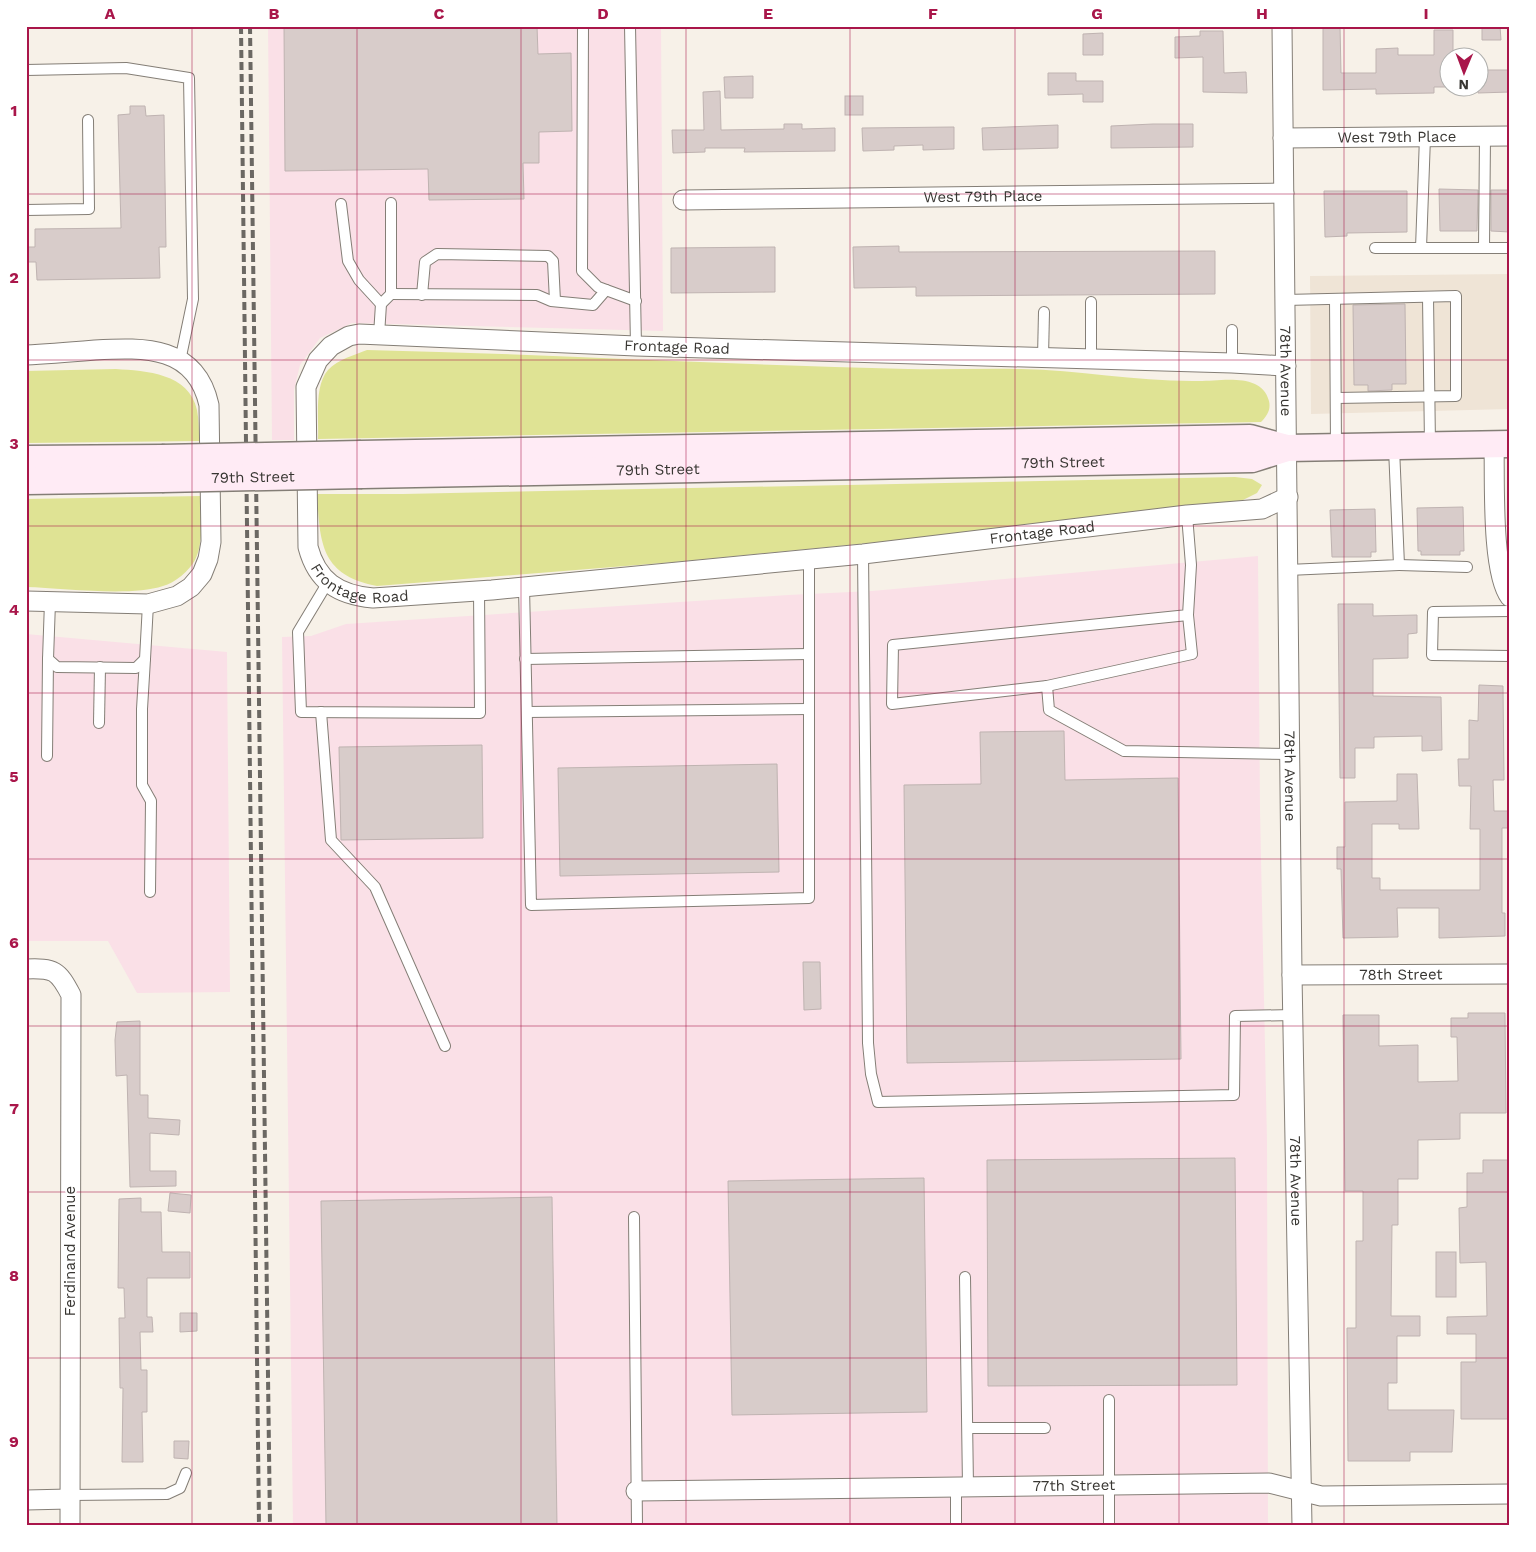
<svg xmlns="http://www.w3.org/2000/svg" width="1536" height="1552" viewBox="0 0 1536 1552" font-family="'Work Sans',sans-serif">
<rect width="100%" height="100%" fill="#f7f1e8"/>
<!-- built -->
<polygon fill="#efe4d6" points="1510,274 1510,409 1311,414 1310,276"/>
<!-- industrial -->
<g fill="#fae0e7">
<polygon points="268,26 661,26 663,331 352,323 320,338 300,365 294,390 294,440 272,440"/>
<polygon points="1258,556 1260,810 1267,1141 1268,1526 293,1526 282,637 311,636 346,624 788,595 872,591"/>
<polygon points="26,634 227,652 230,992 137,993 108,941 26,941"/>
</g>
<!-- green -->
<g fill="#dfe394">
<path d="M367,350C548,354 728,365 908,369C946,370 983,368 1021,369C1080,370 1140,382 1199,381C1221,381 1262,372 1269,401C1271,410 1267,416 1261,422L318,439C319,419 314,386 328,370C338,359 355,355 367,350Z"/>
<path d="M116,369C146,371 189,373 197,410C199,420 199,431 199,441L26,443V371Z"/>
<path d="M1235,477L1252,479L1262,485L1257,493L1237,503L1115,519L675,562L377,586C321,575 320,544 317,494H403Z"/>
<path d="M201,496C201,516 204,542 195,560C189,571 175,583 163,586C130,597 63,588 26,587V499Z"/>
</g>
<!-- building -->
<g fill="#d8ccca" stroke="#bfb3b1">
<polygon points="284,26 537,26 538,54 571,53 572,131 539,132 539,163 523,163 524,199 429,200 428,169 285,171"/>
<polygon points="1323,26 1340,26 1341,73 1376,73 1376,49 1398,48 1398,55 1434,55 1434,30 1453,30 1453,58 1448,58 1448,87 1434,87 1434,93 1376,94 1376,89 1323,90"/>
<polygon points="1482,26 1500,26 1501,40 1482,40"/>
<polygon points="1200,31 1223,31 1224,73 1246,72 1247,93 1203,92 1203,57 1175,58 1175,37 1200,36"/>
<polygon points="1103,33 1103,55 1083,55 1083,34"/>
<polygon points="1478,70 1510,70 1510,92 1478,93"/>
<polygon points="1048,73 1076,73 1076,81 1103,81 1103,102 1083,102 1083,94 1048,95"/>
<polygon points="753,76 753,98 725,98 724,77"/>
<polygon points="720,91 721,130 784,129 784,124 802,124 802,129 835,128 835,151 744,152 745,148 705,148 705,152 673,153 672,130 704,130 703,92"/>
<rect x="845" y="96" width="18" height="19"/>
<polygon points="130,106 145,106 146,116 164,115 166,247 159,247 160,278 37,280 36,262 28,262 28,247 35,247 35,229 121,228 118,115 130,114"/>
<polygon points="1153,124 1193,124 1193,147 1111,148 1111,126"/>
<polygon points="1058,125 1058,148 983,150 982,128"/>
<polygon points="954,127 954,149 923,150 923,145 894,146 894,150 863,151 862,128"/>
<polygon points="1439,189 1478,190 1477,231 1440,231"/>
<polygon points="1491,190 1510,190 1510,232 1491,231"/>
<polygon points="1324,191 1407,191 1407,232 1347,233 1347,236 1325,237"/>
<polygon points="899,246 899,252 1215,251 1215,294 916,296 916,287 854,288 853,247"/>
<polygon points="775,247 775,292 671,293 671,248"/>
<polygon points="1405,304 1406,384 1392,384 1392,390 1368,391 1368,385 1354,385 1353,305"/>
<polygon points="1463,507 1464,551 1460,551 1460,555 1421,555 1421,551 1418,551 1417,508"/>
<polygon points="1375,509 1376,552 1371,552 1371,557 1332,557 1330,510"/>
<polygon points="1338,604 1373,604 1373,616 1417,615 1417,633 1408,634 1408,658 1373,659 1373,696 1441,697 1442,750 1422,751 1422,736 1374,737 1374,748 1355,748 1355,778 1340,778"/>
<polygon points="1479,685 1503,686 1504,780 1493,780 1494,811 1508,811 1508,828 1502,828 1502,913 1505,913 1505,936 1439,938 1439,908 1397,908 1398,937 1343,938 1341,869 1337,869 1337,847 1345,847 1345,802 1397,801 1397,774 1417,774 1419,829 1399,829 1399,824 1372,824 1372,878 1380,878 1380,890 1480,890 1480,829 1470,829 1471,786 1459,786 1458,759 1469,759 1469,720 1478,721"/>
<polygon points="1064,731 1065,780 1178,778 1181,1059 907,1063 904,785 981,784 980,732"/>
<polygon points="482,745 483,838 341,840 339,747"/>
<polygon points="777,764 779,872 560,876 558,768"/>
<polygon points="803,962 820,962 821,1009 804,1010"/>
<polygon points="1468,1013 1505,1013 1506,1113 1460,1113 1460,1139 1418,1140 1418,1179 1398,1179 1398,1225 1392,1225 1391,1316 1420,1316 1420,1336 1397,1336 1397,1383 1388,1383 1388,1410 1454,1410 1452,1452 1410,1452 1410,1461 1348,1461 1347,1328 1356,1328 1356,1241 1363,1241 1363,1191 1345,1191 1343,1015 1379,1015 1379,1046 1418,1045 1418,1082 1458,1081 1457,1037 1451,1037 1451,1018 1468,1018"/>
<polygon points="140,1021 140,1095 148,1095 148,1118 180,1120 179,1135 150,1133 150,1171 176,1171 176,1186 130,1187 127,1075 116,1076 115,1040 117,1022"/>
<polygon points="1235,1158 1237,1385 988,1386 987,1160"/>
<polygon points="1483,1160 1508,1160 1510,1419 1461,1419 1461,1362 1476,1362 1476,1334 1447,1334 1447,1317 1487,1316 1486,1262 1460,1263 1459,1208 1467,1207 1467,1173 1483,1173"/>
<polygon points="924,1178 927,1412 732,1415 728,1181"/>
<polygon points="170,1193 191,1195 190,1213 168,1211"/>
<polygon points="552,1197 557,1526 326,1526 321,1201"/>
<polygon points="141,1198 141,1212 161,1212 162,1252 190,1252 190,1278 147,1278 147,1317 152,1317 153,1332 140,1332 141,1370 147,1370 147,1412 142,1412 143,1462 122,1462 123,1388 120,1388 119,1318 125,1318 124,1288 118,1288 119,1199"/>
<rect x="1436" y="1252" width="20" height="45"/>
<polygon points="180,1313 197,1313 197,1331 180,1332"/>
<polygon points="174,1441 189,1441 188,1459 174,1458"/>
</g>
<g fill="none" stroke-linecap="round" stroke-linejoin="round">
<!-- service casing -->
<g stroke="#847e76" stroke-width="12">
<g id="service">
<polyline points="583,26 582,271 598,287 636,301"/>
<polyline points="630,26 636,346"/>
<polyline points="26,70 126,68 189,78 193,299 180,361"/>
<polyline points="1425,137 1421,248 1510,248"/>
<polyline points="341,204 348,261 359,280 381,304"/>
<polyline points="26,210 89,209 88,120"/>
<polyline points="1375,248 1421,248"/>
<polyline points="1484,248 1485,137"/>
<polyline points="391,294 537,295 551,301 593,305 606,290"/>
<polyline points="422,295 425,262 437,254 548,256 553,261 555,301"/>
<polyline points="1428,297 1430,445"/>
<polyline points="1335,299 1336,446"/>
<polyline points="1285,300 1456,296 1456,396 1336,398"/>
<polyline points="1232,330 1232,363"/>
<polyline points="379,335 381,304 391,294 391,203"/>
<polyline points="1043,357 1044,312"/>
<polyline points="1091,358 1091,302"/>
<polyline points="1187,515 1191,565 1188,615 893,645 892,704 1047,686 1049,710 1124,751 1290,754"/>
<polyline points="863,554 868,1043 871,1074 878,1102 1234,1095 1235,1016 1293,1015"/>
<polyline points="1399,565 1467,567"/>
<polyline points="1288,570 1399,565 1394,448"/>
<polyline points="328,582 298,632 301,712 480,713 479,591"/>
<polyline points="524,587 531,905 809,898 809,560"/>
<polyline points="50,602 48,659 57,667 136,668 145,659 148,604"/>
<polyline points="1510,611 1433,612 1432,655 1510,656"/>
<polyline points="145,659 142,709 142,785 151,801 150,892"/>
<polyline points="525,659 809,654"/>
<polyline points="1047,686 1192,654 1188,615"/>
<polyline points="321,712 331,840 375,887 445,1046"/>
<polyline points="527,712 809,709"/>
<polyline points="99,723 100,667"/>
<polyline points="47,756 48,659"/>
<polyline points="634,1217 637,1526"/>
<polyline points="965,1277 968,1487"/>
<polyline points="1109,1400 1109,1526"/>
<polyline points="968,1428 1045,1428"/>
<polyline points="956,1487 956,1526"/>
<polyline points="70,1495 167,1494 180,1488 186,1473"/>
</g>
</g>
<!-- minor casing -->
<g stroke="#847e76" stroke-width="21">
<g id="minor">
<path id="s1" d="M1282,26L1292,975L1302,1526"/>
<path id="s2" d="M1283,138L1510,136"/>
<path id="s3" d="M683,200L1284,193"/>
<path d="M26,355C49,354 72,352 95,350C145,347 196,346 209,405L211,542L208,559L202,574L191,587L177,596L148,604L26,601"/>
<path id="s4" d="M1286,366L1232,363L636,346L359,334L349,336L331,346L318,360L306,387L308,547C317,581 338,595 373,598L492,590L863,554L1187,515L1262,509L1288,497"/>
<path d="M1494,444C1495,478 1491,572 1510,597"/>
<path d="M26,969C54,968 58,970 71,995L70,1526"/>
<path id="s5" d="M1292,975L1510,974"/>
<path id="s6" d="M636,1491L1269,1483L1321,1496L1510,1494"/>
<polyline points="26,1500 69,1499"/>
</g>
</g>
<!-- secondary casing -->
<g stroke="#847e76" stroke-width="29">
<g id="secondary">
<polyline points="361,454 1250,438 1287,448 1510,444"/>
<polyline points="26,459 162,458"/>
<path id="s7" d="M362,475L1252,459L1287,448"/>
<polyline points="26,481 162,479"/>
</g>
</g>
<!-- service -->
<use href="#service" stroke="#fff" stroke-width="10"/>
<!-- minor -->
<use href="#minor" stroke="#fff" stroke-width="19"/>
<!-- secondary -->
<use href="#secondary" stroke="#ffebf5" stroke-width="26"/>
<!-- rail -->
<g stroke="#6b6863" stroke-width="4" stroke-dasharray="8 4" stroke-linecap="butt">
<polyline points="241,26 259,1526"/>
<polyline points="250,26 270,1526"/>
</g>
<!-- secondary-bridge casing -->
<g stroke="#847e76" stroke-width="29" stroke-linecap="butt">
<g id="secondary-bridge">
<polyline points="162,458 361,454"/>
<path id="s8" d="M162,479L362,475"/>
</g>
</g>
<!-- secondary-bridge -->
<use href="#secondary-bridge" stroke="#ffebf5" stroke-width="26"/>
</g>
<!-- grid -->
<path fill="none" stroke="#a9164a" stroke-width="1" stroke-opacity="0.55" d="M192,26V1526M357,26V1526M521,26V1526M686,26V1526M850,26V1526M1015,26V1526M1179,26V1526M1344,26V1526M26,194H1510M26,360H1510M26,526H1510M26,693H1510M26,859H1510M26,1026H1510M26,1192H1510M26,1358H1510"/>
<g text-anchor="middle" stroke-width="4" stroke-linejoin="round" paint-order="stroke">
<!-- street labels -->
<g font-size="15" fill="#383632" stroke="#fff">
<text dy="5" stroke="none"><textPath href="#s2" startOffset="114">West 79th Place</textPath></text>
<text dy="5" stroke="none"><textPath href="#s3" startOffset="300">West 79th Place</textPath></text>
<text transform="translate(677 347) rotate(2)" y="5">Frontage Road</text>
<text dy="5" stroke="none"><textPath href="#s1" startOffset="345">78th Avenue</textPath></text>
<text dy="5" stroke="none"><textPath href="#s7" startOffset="701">79th Street</textPath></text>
<text dy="5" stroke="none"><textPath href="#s7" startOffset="296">79th Street</textPath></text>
<text dy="5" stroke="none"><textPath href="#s8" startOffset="91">79th Street</textPath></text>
<text dy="5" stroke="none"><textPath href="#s4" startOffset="1929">Frontage Road</textPath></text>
<text dy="5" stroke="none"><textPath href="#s4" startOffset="1239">Frontage Road</textPath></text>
<text dy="5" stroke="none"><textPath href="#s1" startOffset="750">78th Avenue</textPath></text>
<text dy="5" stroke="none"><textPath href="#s5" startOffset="109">78th Street</textPath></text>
<text dy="5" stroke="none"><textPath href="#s1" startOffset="1155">78th Avenue</textPath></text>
<text transform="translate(70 1251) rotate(-90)" y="5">Ferdinand Avenue</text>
<text dy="5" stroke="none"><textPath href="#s6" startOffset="438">77th Street</textPath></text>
</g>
</g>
<!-- border -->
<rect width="1536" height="1552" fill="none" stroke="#ffffff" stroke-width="55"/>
<!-- north arrow -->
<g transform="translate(1464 72) rotate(181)"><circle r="24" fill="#ffffff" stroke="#afafad"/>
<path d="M0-4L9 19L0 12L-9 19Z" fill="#a9164a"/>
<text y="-8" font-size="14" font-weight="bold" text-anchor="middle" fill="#383632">N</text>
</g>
<rect x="28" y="28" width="1480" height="1496" fill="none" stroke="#a9164a" stroke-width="2"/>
<g font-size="16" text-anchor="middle" font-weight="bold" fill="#a9164a">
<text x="110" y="19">A</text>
<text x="274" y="19">B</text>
<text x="439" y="19">C</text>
<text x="603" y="19">D</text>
<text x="768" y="19">E</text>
<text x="933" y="19">F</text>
<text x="1097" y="19">G</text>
<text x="1262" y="19">H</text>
<text x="1426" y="19">I</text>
<text x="14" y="116">1</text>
<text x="14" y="283">2</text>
<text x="14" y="449">3</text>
<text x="14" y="615">4</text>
<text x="14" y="782">5</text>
<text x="14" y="948">6</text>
<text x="14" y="1114">7</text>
<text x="14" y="1281">8</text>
<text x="14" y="1447">9</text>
</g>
</svg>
